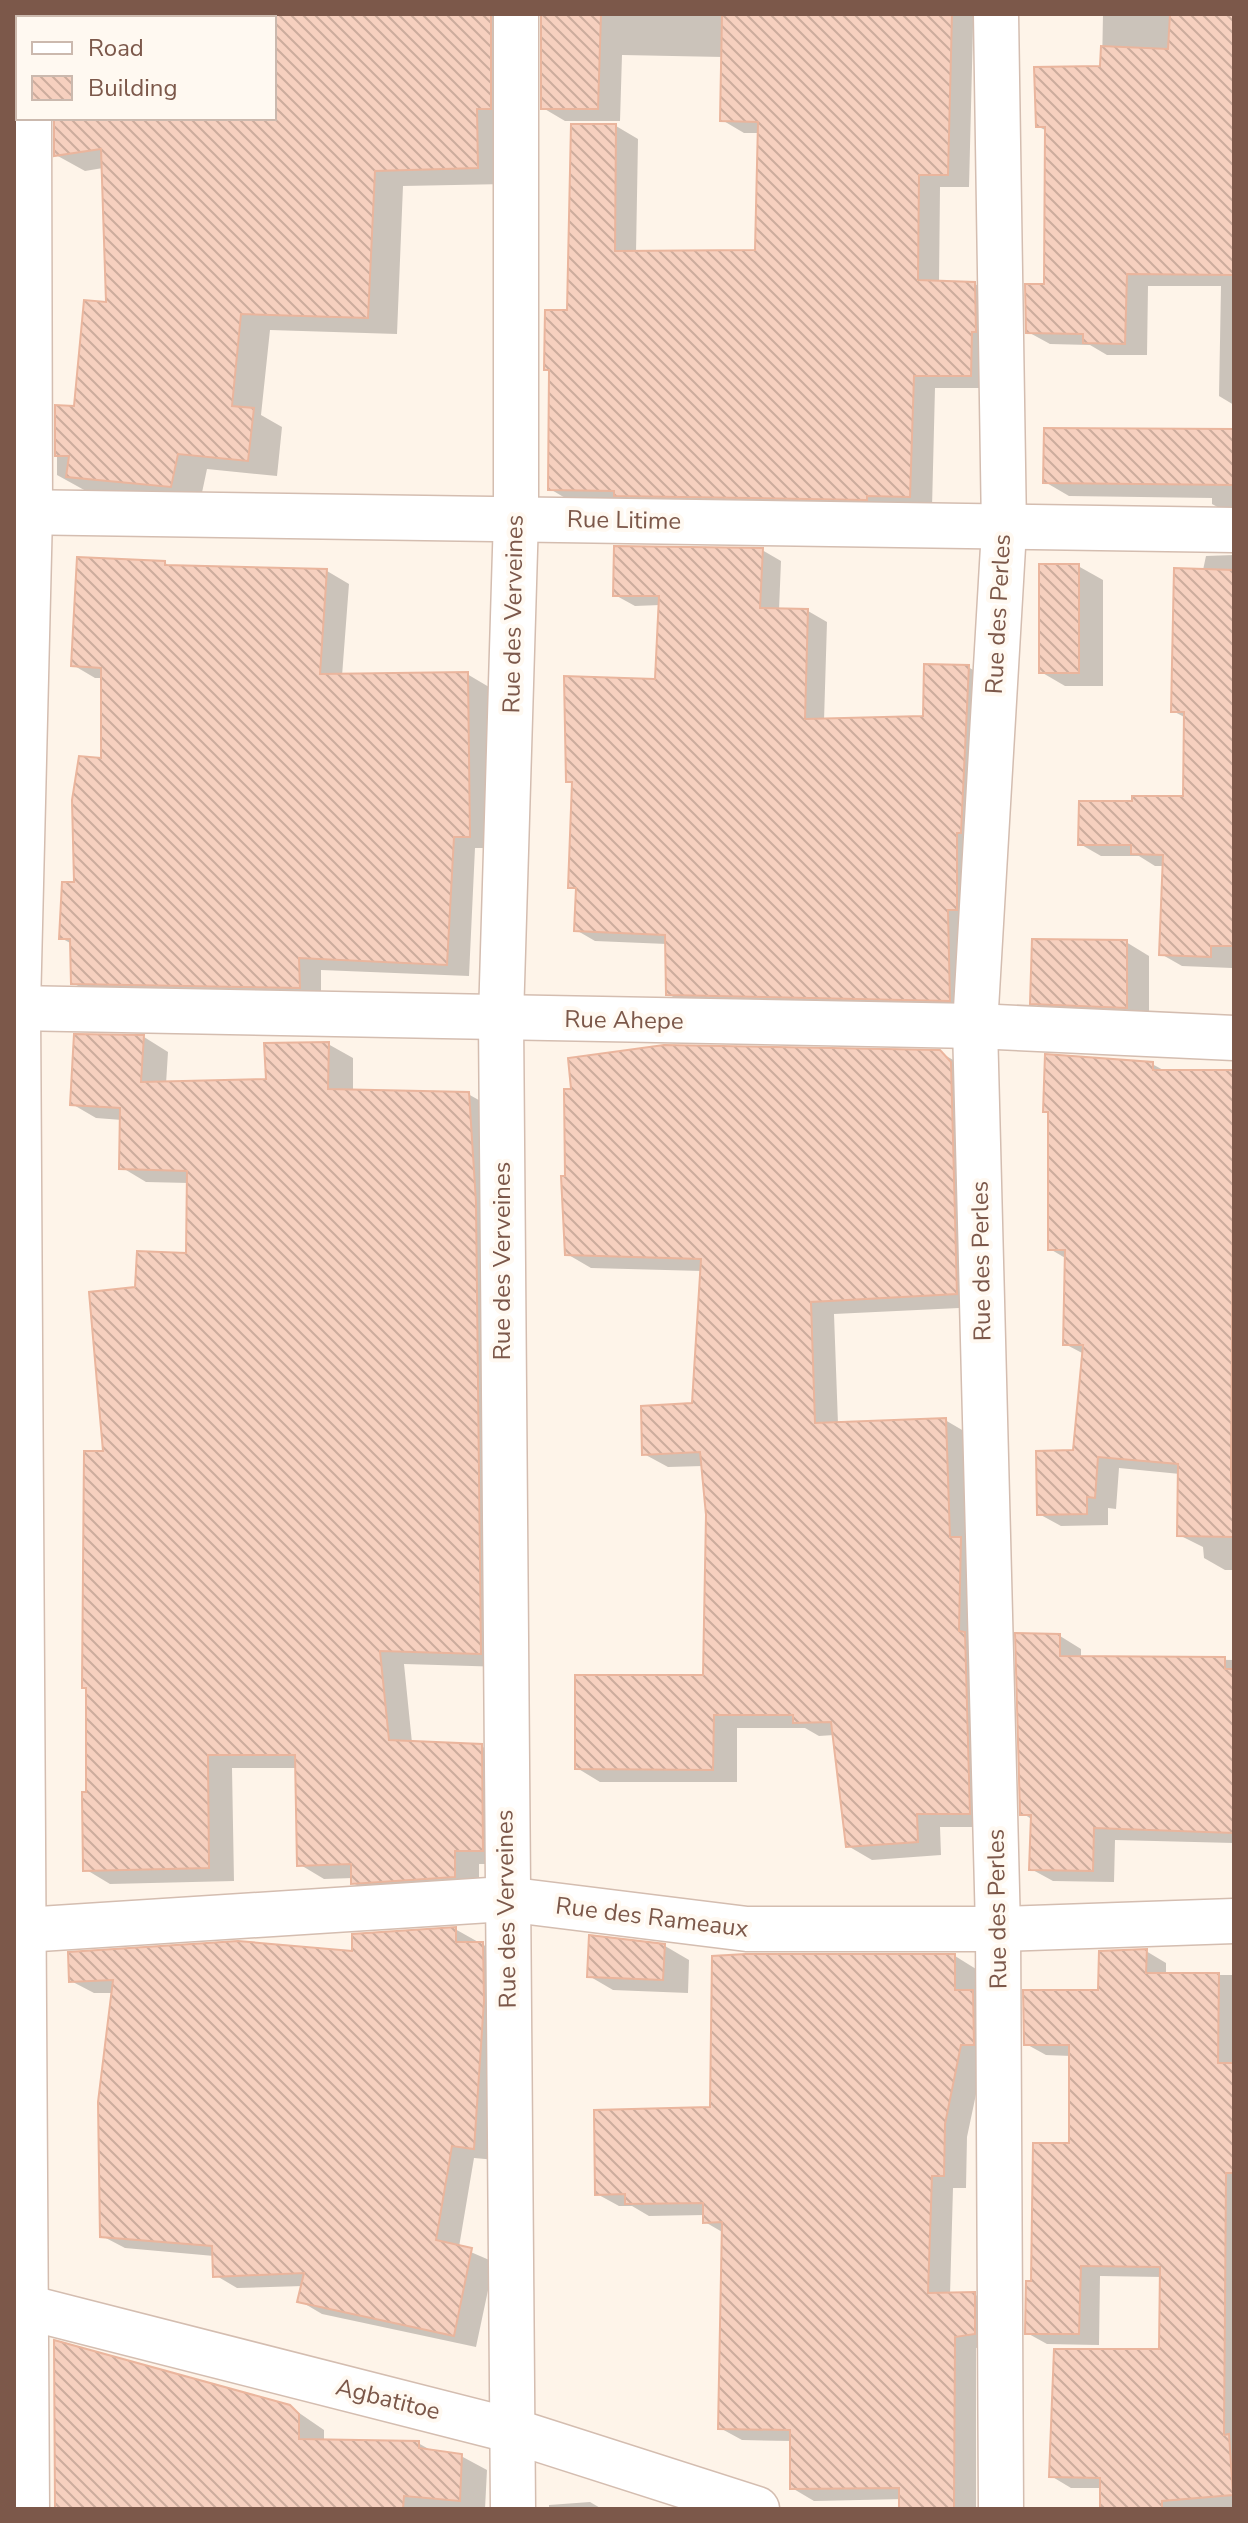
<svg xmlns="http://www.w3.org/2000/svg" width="1248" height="2523" viewBox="0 0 1248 2523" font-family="'Nunito Sans',sans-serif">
<defs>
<pattern id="building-back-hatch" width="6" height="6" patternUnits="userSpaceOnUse" patternTransform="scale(2)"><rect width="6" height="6" fill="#f6d0bf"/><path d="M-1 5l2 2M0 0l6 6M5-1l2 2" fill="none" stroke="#ccac9d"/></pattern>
</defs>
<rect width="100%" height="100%" fill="#fef4e9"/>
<!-- shadow -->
<g fill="#0003">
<polygon points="14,14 18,18 14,490"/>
<polygon points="109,14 497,14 506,184 403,186 397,334 270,330 261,415 282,427 277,476 207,469 200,502 86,491 57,475 57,407 75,408 108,304 103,168 85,171 56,155 56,118 274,118 274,18 109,18"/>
<polygon points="542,14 989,14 989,27 973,27 969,187 940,187 939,283 975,284 997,297 992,388 935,388 932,508 572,502 550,489 551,372 546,369 569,312 616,126 638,139 636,253 757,252 759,133 744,133 722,120 723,57 622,55 620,121 565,121 543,108"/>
<polygon points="1103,14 1234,14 1234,405 1219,396 1221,286 1148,286 1147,355 1107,355 1090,345 1050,344 1028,332 1046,286 1047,131 1037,126 1102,67"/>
<polygon points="1234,431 1234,516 1212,504 1212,498 1069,496 1045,482"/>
<polygon points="762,550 781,561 779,610 808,611 827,622 824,721 925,718 968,667 987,678 968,1010 687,1005 668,994 667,944 595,941 576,930 578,891 570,886 574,785 568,781 657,681 660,605 635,606 615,595"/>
<polygon points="1234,555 1234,957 1232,968 1182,966 1161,954 1165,866 1155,866 1139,856 1101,856 1080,844 1134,803 1185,798 1186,718 1173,711 1206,556"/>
<polygon points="165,563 172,567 327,571 349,584 342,676 467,674 489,687 491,848 475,848 469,976 321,970 321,1000 95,996 73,983 72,944 61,938 103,760 103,678 95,678 73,665"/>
<polygon points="1078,566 1103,580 1103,686 1065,686 1041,672"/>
<polygon points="1126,942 1149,956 1149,1020 1055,1016 1032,1002"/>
<polygon points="144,1037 168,1052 166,1084 268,1081 328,1044 353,1058 353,1091 468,1094 493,1108 505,1667 404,1664 412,1743 481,1746 506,1760 507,1864 479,1864 479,1890 378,1897 353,1883 353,1878 324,1879 299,1864 297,1768 232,1768 234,1881 110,1884 85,1869 88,1690 84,1687 105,1453 137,1289 188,1255 189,1183 146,1182 121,1167 122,1120 96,1118 72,1104"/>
<polygon points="939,1052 964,1066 980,1307 834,1314 838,1424 945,1420 969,1434 993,1827 940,1827 941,1855 872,1860 848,1846 834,1735 819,1736 805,1728 737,1728 737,1782 600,1782 577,1768 705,1677 708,1515 703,1466 668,1467 644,1454 694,1405 702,1271 591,1268 567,1254"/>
<polygon points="1152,1064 1167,1072 1234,1072 1234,1570 1225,1570 1204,1558 1203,1547 1179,1535 1180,1474 1119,1468 1116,1509 1108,1508 1108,1525 1061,1526 1039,1514 1075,1452 1084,1354 1065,1344 1067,1259 1050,1249 1050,1114 1045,1110"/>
<polygon points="1060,1636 1081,1649 1081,1658 1234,1660 1234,1843 1115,1840 1114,1882 1053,1881 1031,1869 1033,1820 1022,1813"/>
<polygon points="455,1929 505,1957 496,2160 474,2158 459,2247 494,2262 476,2347 322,2314 300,2301 303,2286 237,2288 215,2275 214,2256 125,2248 102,2236 113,1993 94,1993 71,1981 354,1953"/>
<polygon points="665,1946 689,1960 688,1993 613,1990 589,1976"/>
<polygon points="1146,1951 1166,1963 1166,1975 1234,1975 1234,2509 1102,2509 1102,2488 1071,2488 1051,2476 1161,2351 1162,2277 1100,2276 1099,2345 1047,2344 1027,2333 1033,2283 1071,2145 1071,2056 1046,2055 1026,2044 1100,1992"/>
<polygon points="955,1956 976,1969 976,1994 995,2004 967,2137 966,2188 953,2188 950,2295 974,2294 996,2307 996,2346 976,2348 976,2509 901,2509 905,2499 814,2501 792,2488 792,2441 742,2440 720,2428 724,2233 705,2222 705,2215 649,2216 632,2206 619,2206 597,2194 712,2108"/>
<polygon points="289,2406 324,2430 324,2442 418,2443 434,2452 461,2456 487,2470 485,2509 54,2509 54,2424"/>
<polygon points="590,2502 602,2509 549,2509 549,2505"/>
</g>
<!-- building -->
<g fill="url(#building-back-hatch)" stroke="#eab59d" stroke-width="2">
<polygon points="274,14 491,14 491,109 477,109 478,168 375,171 368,318 241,314 232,406 254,408 248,461 178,454 171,487 66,477 69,456 55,456 55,405 74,406 84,300 106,302 101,149 54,156 54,118 274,118"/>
<polygon points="541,14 601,14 598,109 541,109"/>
<polygon points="722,14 952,14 948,175 919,175 918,280 975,282 976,332 972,332 971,376 914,376 910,497 867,496 867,500 614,496 614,491 548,490 549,370 544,370 545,310 567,310 571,124 616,124 615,251 755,250 758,122 720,121"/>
<polygon points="1170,14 1234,14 1234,275 1127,274 1125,344 1083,343 1083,334 1026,333 1025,284 1044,284 1045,127 1036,127 1034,67 1100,66 1101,46 1168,49"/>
<polygon points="1044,428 1234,429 1234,485 1043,483"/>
<polygon points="614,546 763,548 760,608 808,609 805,719 923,716 924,664 969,665 961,833 957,833 957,910 948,910 950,1001 666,995 665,935 574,931 576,888 568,888 572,782 566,782 564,676 655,679 659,596 613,596"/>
<polygon points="77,557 165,561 165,565 327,569 320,674 468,672 470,837 454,837 447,965 299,958 300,988 71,984 70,939 59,939 62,882 74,882 72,800 79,756 101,758 101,668 71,666"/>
<rect x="1039" y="564" width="40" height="109"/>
<polygon points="1174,568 1234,570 1234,946 1211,946 1211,957 1159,955 1163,855 1131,854 1131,845 1078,845 1079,801 1132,801 1132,796 1183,796 1184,712 1171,712"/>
<polygon points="1032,939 1127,940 1127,1008 1030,1004"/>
<polygon points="74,1034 144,1035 141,1082 266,1079 264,1043 329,1042 328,1089 469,1092 476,1202 481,1654 380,1651 389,1740 482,1744 483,1851 455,1851 455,1877 351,1884 351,1864 297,1866 295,1755 208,1755 209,1868 83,1871 82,1792 86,1792 86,1688 82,1688 84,1451 103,1451 89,1292 135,1287 137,1251 186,1253 187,1171 119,1169 120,1108 70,1105"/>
<polygon points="664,1045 940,1050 951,1062 957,1294 811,1302 815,1423 946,1418 950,1537 961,1537 959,1631 965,1632 970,1814 917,1814 918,1842 846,1847 831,1722 793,1723 793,1715 714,1715 713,1770 575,1769 575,1675 703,1675 706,1515 700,1452 642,1455 641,1406 692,1403 701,1259 565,1255 561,1176 565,1176 564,1089 571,1089 568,1058"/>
<polygon points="1045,1054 1153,1062 1153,1070 1234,1070 1231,1475 1234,1537 1177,1536 1178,1464 1098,1457 1095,1498 1087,1497 1087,1514 1037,1515 1036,1451 1073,1450 1083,1345 1063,1345 1065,1250 1048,1250 1048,1112 1043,1112"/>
<polygon points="1015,1633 1060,1634 1060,1656 1225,1657 1225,1669 1234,1669 1234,1833 1094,1828 1093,1871 1029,1870 1031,1815 1020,1815"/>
<polygon points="456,1927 456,1942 483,1942 484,2001 474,2149 452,2146 436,2240 472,2248 454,2336 297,2302 304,2273 213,2277 212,2246 100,2237 98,2102 113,1980 69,1982 68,1952 238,1941 352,1951 352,1934"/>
<polygon points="589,1935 665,1944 663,1980 587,1977"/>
<polygon points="1147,1949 1146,1973 1219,1973 1218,2063 1234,2063 1234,2173 1226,2173 1224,2435 1229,2434 1233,2495 1162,2501 1162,2509 1100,2509 1100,2478 1049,2477 1054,2349 1159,2349 1160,2267 1081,2266 1079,2334 1025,2334 1026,2281 1031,2281 1033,2143 1069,2143 1069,2045 1024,2045 1023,1990 1098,1990 1099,1951"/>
<polygon points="746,1954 955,1954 955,1990 973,1990 974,2045 961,2045 945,2124 944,2176 932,2176 928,2293 975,2292 975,2334 955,2337 954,2509 899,2509 899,2488 790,2489 790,2430 718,2429 722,2222 703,2223 703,2203 625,2204 625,2194 595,2195 594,2110 710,2107 712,1956"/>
<polygon points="54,2340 290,2405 299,2414 299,2439 419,2441 419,2448 462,2454 460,2501 404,2496 403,2509 55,2509"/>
</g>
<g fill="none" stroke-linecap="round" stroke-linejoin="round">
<!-- minor casing -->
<g stroke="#d4bdb0" stroke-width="47">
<g id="minor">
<polyline points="29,14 29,18"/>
<polyline points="996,14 1004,530 975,1026 998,1929 1001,2509"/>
<polyline points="14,512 1234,530"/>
<polyline points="14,1008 975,1026 1234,1038"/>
<polyline points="24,1930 505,1899 747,1929 998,1929 1234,1921"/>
<polyline points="14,2304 513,2431 757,2509"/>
<polyline points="27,2509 18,1008 30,513 29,118"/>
<polyline points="513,2509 501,1018 516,517 516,14"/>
</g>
</g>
<!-- minor -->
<use href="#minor" stroke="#fff" stroke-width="44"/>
</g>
<g text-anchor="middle" stroke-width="8" stroke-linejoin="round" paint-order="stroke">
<!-- street labels -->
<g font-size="24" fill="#7c584a" stroke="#fff9f1">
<text transform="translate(624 520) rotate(1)" y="8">Rue Litime</text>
<text transform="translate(513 614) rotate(-89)" y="8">Rue des Verveines</text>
<text transform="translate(998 614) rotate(-87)" y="8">Rue des Perles</text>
<text transform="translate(624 1020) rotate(1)" y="8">Rue Ahepe</text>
<text transform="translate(502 1261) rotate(-90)" y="8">Rue des Verveines</text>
<text transform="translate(981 1261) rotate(-91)" y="8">Rue des Perles</text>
<text transform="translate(506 1909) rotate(-91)" y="8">Rue des Verveines</text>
<text transform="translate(997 1909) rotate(-91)" y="8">Rue des Perles</text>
<text transform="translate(652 1917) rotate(7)" y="8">Rue des Rameaux</text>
<text transform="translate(388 2399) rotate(14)" y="8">Agbatitoe</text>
</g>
</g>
<!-- border -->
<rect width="1248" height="2523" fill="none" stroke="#7c584a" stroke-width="32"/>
<!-- legend -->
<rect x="16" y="16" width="260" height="104" fill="#fff9f1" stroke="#cbb9ae" stroke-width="2"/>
<rect x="32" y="42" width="40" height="12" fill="#ffffff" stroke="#cbb9ae" stroke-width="2"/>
<text x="88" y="56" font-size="24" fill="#7c584a">Road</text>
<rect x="32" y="76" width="40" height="24" fill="url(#building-back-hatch)" stroke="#cbb9ae" stroke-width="2"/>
<text x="88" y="96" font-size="24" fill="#7c584a">Building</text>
</svg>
